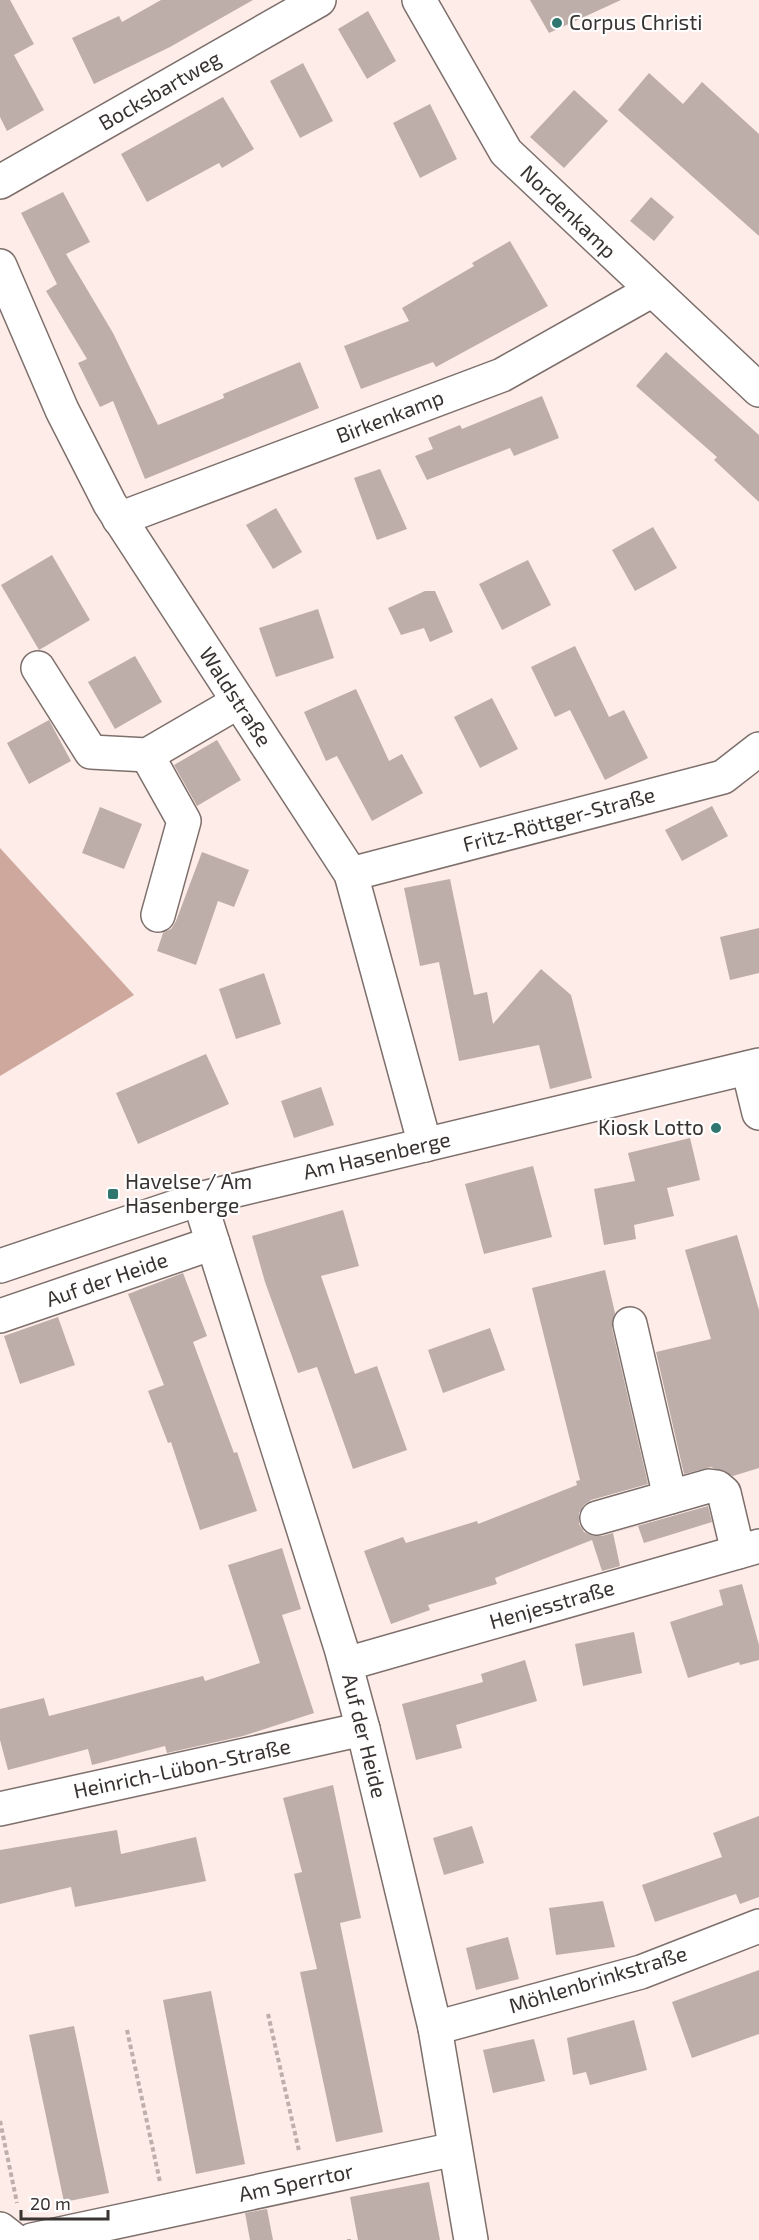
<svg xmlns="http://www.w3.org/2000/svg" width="759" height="2240" viewBox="0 0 759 2240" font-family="'Exo 2',sans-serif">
<rect width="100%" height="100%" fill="#fdece8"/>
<!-- forest -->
<polygon fill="#cea79d" points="0,848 134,995 0,1076"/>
<!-- building -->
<g fill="#bdaeaa">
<polygon points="0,0 10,0 34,44 14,55 44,110 7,131 0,117"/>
<polygon points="161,0 253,0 170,47 94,84 72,38 119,16 122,22"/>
<polygon points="530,0 621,0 549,33"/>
<polygon points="368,11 396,61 367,79 338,29"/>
<polygon points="303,63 333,121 300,138 270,81"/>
<polygon points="649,73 683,104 702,82 759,134 759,236 618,110"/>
<polygon points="574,90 608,121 564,168 530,137"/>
<polygon points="223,97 254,149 222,168 219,163 147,202 121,154"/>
<polygon points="430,104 457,159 420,178 393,123"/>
<polygon points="63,192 90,242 66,254 113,333 158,425 224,398 223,394 300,362 319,408 145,479 113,401 100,407 78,363 87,359 46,291 57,284 21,213"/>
<polygon points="651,197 674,217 654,241 630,221"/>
<polygon points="510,241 548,306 436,367 433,362 361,389 344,346 409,321 402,308 474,266 472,263"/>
<polygon points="666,352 759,435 759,502 714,460 717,457 636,386"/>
<polygon points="542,396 559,438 514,456 510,448 427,480 415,456 433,449 428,438 460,425 462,429"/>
<polygon points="380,469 407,529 377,540 354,478"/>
<polygon points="276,508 302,552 273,569 246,525"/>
<polygon points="653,527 677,568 635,591 612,550"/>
<polygon points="52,555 90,620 39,650 1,585"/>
<polygon points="528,560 551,605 502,630 479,584"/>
<polygon points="425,591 435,591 453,632 430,642 424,628 401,635 388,608"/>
<polygon points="318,609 334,658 276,677 259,628"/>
<polygon points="575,646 609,717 624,710 648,758 605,780 570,710 555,717 531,667"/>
<polygon points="135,656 162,702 115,729 88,682"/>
<polygon points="356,689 389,761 402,754 423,793 372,821 337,756 326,761 304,712"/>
<polygon points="492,698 518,749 480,768 454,717"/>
<polygon points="49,720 71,761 29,784 7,743"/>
<polygon points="217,740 241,780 197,806 174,765"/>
<polygon points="712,806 728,836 682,861 665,830"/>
<polygon points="100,807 142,824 124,869 82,853"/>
<polygon points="202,852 249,870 234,907 218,901 196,965 157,951 163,933 171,929 176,921"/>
<polygon points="450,879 474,995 487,992 493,1024 541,969 571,995 592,1078 550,1089 539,1045 459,1061 439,962 420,966 404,888"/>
<polygon points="759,928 759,973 730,980 720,937"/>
<polygon points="264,973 281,1024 236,1039 219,989"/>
<polygon points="206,1054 229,1104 138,1144 116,1093"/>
<polygon points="321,1087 334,1125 294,1138 281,1101"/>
<polygon points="690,1138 700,1180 667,1188 674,1216 634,1225 636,1239 604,1245 594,1189 635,1181 628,1153"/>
<polygon points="533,1166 552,1237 484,1254 465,1184"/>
<polygon points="343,1210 359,1266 321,1276 355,1374 377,1366 407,1450 353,1469 317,1367 298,1373 265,1282 252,1236"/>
<polygon points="737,1235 759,1310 759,1468 733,1476 711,1467 684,1474 656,1352 711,1339 685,1250"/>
<polygon points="605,1270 615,1313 612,1328 648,1484 591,1500 584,1505 579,1513 579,1524 584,1532 593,1536 602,1536 708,1506 712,1522 644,1543 638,1526 613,1533 620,1566 602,1571 592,1540 495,1578 497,1584 428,1605 430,1610 391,1624 364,1551 403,1537 406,1543 477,1521 478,1524 577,1485 576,1481 580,1480 532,1288"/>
<polygon points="183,1273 207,1336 193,1342 234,1453 237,1452 257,1511 200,1530 171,1442 168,1443 148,1391 164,1385 128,1294"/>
<polygon points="58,1317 75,1365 20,1384 4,1336"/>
<polygon points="490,1328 505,1370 443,1393 428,1350"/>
<polygon points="282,1548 301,1609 282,1615 314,1713 243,1736 167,1753 165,1746 92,1765 88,1749 8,1770 0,1740 0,1709 44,1698 49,1716 203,1676 205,1681 260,1663 228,1565"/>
<polygon points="742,1584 759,1645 759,1660 740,1665 739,1662 688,1678 670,1622 723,1605 719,1590"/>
<polygon points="634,1632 642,1673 583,1686 575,1644"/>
<polygon points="525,1660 537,1701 456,1725 462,1748 416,1760 402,1704 483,1682 481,1674"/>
<polygon points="333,1785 361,1918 340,1923 383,2132 336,2142 300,1972 317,1969 294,1874 302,1872 283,1798"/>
<polygon points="759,1816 759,1897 740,1904 736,1894 655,1922 642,1885 722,1857 713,1833"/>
<polygon points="472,1826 484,1863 444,1875 433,1838"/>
<polygon points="117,1830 121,1854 196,1837 206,1881 75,1907 71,1887 0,1904 0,1850"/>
<polygon points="603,1901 615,1947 556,1955 549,1908"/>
<polygon points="508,1937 519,1979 476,1990 466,1948"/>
<polygon points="759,1970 759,2034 692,2058 672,2002"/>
<polygon points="211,1991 245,2164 196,2174 163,2000"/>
<polygon points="634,2020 647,2070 590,2085 586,2072 573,2075 567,2038"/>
<polygon points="74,2026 109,2193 64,2202 29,2035"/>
<polygon points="534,2039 545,2081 493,2093 483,2050"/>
<polygon points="429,2182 440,2240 358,2240 350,2197"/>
<polygon points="267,2209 273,2240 250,2240 245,2213"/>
</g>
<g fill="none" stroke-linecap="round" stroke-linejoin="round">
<!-- minor casing -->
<g stroke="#7d6f6b" stroke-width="36">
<g id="minor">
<polyline points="419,0 506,152 759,390"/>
<polyline points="0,182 319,0"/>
<polyline points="0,266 62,410 110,504 351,874 425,1145"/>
<polyline points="119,519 502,375 651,291"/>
<polyline points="38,668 91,752 147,755 238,702"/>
<polyline points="147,755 184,821 158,915"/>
<polyline points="351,874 723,777 759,749"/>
<polyline points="748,1068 759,1113"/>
<polyline points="199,1199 341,1648 363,1729 435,2028 471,2240"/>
<polyline points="0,1266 199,1199 759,1065"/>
<polyline points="0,1316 213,1243"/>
<polyline points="630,1324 670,1497"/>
<polyline points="597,1518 709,1486 717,1487 724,1493 738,1552"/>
<polyline points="346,1664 759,1546"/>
<polyline points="0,1809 363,1729"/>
<polyline points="435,2028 641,1972 759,1926"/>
<polyline points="0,2229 14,2240"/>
<polyline points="32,2240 455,2149"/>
</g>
</g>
<!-- path -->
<g stroke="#bdafac" stroke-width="4" stroke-dasharray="4.5 3" stroke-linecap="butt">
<polyline points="268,2014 299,2151"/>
<polyline points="127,2030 160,2182"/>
<polyline points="0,2121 17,2203"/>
<polyline points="349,2239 349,2240"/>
</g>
<!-- minor -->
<use href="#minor" stroke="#fff" stroke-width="33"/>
</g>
<!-- markers -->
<g fill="#2e766f" stroke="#fefefe" stroke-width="2">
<circle cx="557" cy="23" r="6"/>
<circle cx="716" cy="1128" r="6"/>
<rect x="107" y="1188" width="12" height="12" rx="3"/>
</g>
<g text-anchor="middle" stroke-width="4.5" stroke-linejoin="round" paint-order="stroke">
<!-- poi labels -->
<g font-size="21" fill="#383230" stroke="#fefefe" text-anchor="start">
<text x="569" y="30">Corpus Christi</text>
<text x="704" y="1135" text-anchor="end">Kiosk Lotto</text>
<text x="125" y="1189">Havelse / Am<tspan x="125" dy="24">Hasenberge</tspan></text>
</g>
<!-- street labels -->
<g font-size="21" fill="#383230" stroke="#fefefe">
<text transform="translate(160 91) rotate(-30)" y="7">Bocksbartweg</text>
<text transform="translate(568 212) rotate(44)" y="7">Nordenkamp</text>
<text transform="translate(390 417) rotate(-21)" y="7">Birkenkamp</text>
<text transform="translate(235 697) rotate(57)" y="7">Waldstraße</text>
<text transform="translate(559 820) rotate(-15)" y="7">Fritz-Röttger-Straße</text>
<text transform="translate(377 1156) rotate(-13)" y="7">Am Hasenberge</text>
<text transform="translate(107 1280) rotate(-19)" y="7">Auf der Heide</text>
<text transform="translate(552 1605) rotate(-16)" y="7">Henjesstraße</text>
<text transform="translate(364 1736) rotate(76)" y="7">Auf der Heide</text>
<text transform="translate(182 1769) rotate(-12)" y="7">Heinrich-Lübon-Straße</text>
<text transform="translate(598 1980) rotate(-17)" y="7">Möhlenbrinkstraße</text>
<text transform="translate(296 2183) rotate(-12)" y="7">Am Sperrtor</text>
</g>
</g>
<!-- scale -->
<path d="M21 2210v9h87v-9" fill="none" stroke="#383230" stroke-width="3"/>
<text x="30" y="2210" font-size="18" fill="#383230" stroke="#fefefe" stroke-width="4.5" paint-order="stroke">20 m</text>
</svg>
